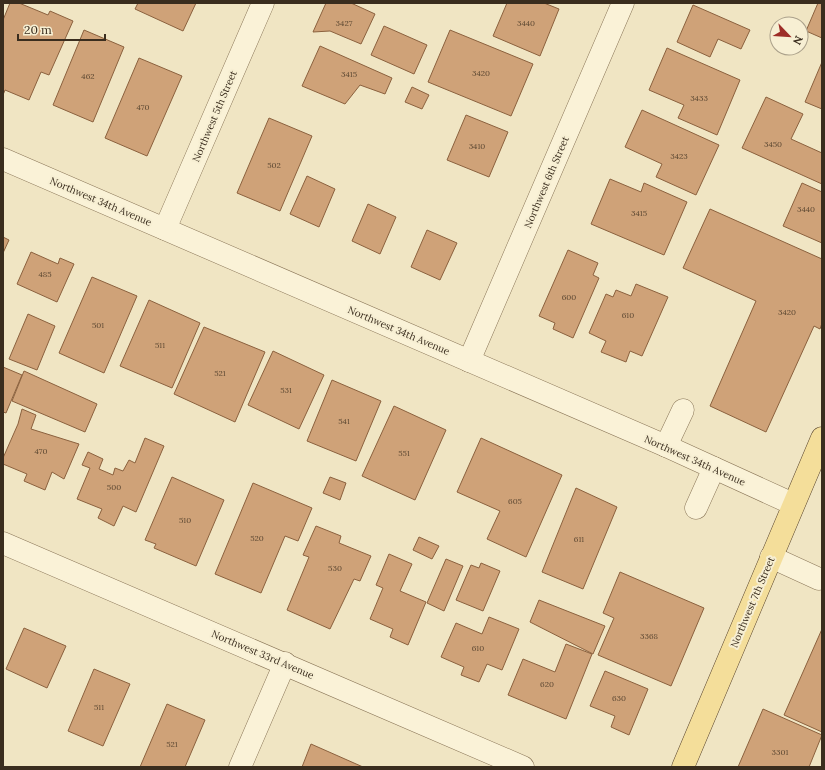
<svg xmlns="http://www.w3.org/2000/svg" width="825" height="770" viewBox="0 0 825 770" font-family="Lora,serif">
<rect width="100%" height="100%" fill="#f0e5c3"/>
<!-- building -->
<g fill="#cfa278" stroke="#8b613e">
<polygon points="10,3 19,3 48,15 50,11 73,21 49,75 41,72 29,100 5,90 3,95 3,20"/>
<polygon points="138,3 196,3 183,31 135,9"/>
<polygon points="326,3 351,3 375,14 361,44 330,31 313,32"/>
<polygon points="507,3 544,3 559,9 540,56 493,36"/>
<polygon points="818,3 822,3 822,38 806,31"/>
<polygon points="693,5 750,30 741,49 718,39 710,57 677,42"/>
<polygon points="384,26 427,45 414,74 371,55"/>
<polygon points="84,30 124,47 93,122 53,105"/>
<polygon points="450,30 533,64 511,116 428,82"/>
<polygon points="320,46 392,78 385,94 360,85 345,104 302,86"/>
<polygon points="667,48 740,80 717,135 678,118 684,105 649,90"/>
<polygon points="139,58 182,76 147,156 105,138"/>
<polygon points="822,62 822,109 805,102"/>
<polygon points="412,87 429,95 422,109 405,102"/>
<polygon points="766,97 803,114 791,139 822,153 822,184 742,148"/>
<polygon points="642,110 719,145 696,195 656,177 662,164 625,147"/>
<polygon points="466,115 508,132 489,177 447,160"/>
<polygon points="269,118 312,136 280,211 237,193"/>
<polygon points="307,176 335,189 319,227 290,214"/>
<polygon points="610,179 641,192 644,183 687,202 664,255 591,224"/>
<polygon points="802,183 822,192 822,243 783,226"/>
<polygon points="368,204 396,217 380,254 352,241"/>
<polygon points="710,209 822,259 822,323 820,329 814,326 766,432 710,406 756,301 683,268"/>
<polygon points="427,230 457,243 440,280 411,267"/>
<polygon points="3,237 9,240 3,253"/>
<polygon points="568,250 598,263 593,275 599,278 573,338 553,329 555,323 539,316"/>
<polygon points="31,252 58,264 60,258 74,264 57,302 17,284"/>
<polygon points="92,277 137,296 104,373 59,353"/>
<polygon points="636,284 668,297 642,356 630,351 626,362 601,352 606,341 589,333 606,294 613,297 616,290 631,296"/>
<polygon points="149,300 200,323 172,388 120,366"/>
<polygon points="28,314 55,326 37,370 9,359"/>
<polygon points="204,327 265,352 235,422 174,394"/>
<polygon points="273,351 324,375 299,429 248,405"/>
<polygon points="3,367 22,375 6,413 3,412"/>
<polygon points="24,371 97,404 85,432 12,401"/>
<polygon points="332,380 381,401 356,461 307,441"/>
<polygon points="394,406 446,430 415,500 362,476"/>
<polygon points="22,409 36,415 31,429 79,444 64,479 52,472 45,490 24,481 27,474 3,464 3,458 18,424"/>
<polygon points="145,438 164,446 136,512 123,506 114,526 98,518 102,509 77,499 90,468 82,465 88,452 103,459 99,469 113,475 115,468 123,471 129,460 135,463"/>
<polygon points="481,438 562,475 526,557 487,539 500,511 457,492"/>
<polygon points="172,477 224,500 196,566 154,548 156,544 145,540"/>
<polygon points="330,477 346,483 340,500 323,493"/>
<polygon points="253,483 312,508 298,541 285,536 261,593 215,574"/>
<polygon points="576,488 617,507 583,589 542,572"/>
<polygon points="316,526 341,536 339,543 371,556 360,581 354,579 330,629 287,610 309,557 303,555"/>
<polygon points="419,537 439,546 432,559 413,550"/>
<polygon points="389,554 412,564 400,591 426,602 408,645 390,637 393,629 370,619 383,588 376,585"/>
<polygon points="446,559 463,566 444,611 427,603"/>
<polygon points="481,563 500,571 483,611 456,600 471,565 479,568"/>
<polygon points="620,572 704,608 671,686 598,655 614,618 603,613"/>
<polygon points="539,600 605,626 593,654 530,622"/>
<polygon points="489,617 519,629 502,670 487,664 479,682 461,675 464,667 441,657 456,623 482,634"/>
<polygon points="24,628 66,646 47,688 6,669"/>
<polygon points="822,629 822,732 784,715"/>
<polygon points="566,644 592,654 566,719 508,695 523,659 555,672"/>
<polygon points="94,669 130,684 103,746 68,731"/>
<polygon points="605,671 648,689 629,735 611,727 615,716 590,706"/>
<polygon points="167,704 205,720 185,767 140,767"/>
<polygon points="763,709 822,735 809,767 738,767"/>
<polygon points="311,744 363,767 302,767"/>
</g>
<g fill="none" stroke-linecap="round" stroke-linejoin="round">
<!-- minor casing -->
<g stroke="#8b7759" stroke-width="23">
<g id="minor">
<polyline points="3,159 666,446 793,504"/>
<polyline points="165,229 263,3"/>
<polyline points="469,361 623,3"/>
<polyline points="666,446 683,410"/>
<polyline points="696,508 714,468"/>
<polyline points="3,543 523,767"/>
<polyline points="771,557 819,579"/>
<polyline points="240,767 285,663"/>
</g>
</g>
<!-- major casing -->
<g stroke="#59442d" stroke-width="23">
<polyline id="major" points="683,767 822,438"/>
</g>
<!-- minor -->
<use href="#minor" stroke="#faf2d7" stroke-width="22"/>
<!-- major -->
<use href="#major" stroke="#f4de9a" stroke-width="22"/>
</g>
<g text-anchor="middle" stroke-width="4" stroke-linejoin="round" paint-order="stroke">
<!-- number labels -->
<g font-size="8" fill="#5f4a34">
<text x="344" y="26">3427</text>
<text x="526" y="26">3440</text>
<text x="481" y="76">3420</text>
<text x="349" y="77">3415</text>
<text x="88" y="79">462</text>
<text x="699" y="101">3433</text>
<text x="143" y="110">470</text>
<text x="773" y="147">3450</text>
<text x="477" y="149">3410</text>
<text x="679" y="159">3423</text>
<text x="274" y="168">502</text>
<text x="806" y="212">3440</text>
<text x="639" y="216">3415</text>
<text x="45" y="277">485</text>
<text x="569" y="300">600</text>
<text x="787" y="315">3420</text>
<text x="628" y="318">610</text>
<text x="98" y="328">501</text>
<text x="160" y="348">511</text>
<text x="220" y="376">521</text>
<text x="286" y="393">531</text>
<text x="344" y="424">541</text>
<text x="41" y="454">470</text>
<text x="404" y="456">551</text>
<text x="114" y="490">500</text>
<text x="515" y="504">605</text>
<text x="185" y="523">510</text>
<text x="257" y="541">520</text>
<text x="579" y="542">611</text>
<text x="335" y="571">530</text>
<text x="649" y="639">3368</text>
<text x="478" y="651">610</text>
<text x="547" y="687">620</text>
<text x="619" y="701">630</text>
<text x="99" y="710">511</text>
<text x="172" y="747">521</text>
<text x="780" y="755">3301</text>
</g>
<!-- street labels -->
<g font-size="10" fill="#3a2d1e" stroke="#f7efd3">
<text transform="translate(214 116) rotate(-67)" y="4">Northwest 5th Street</text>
<text transform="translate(546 182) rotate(-67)" y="4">Northwest 6th Street</text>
<text transform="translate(101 201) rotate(23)" y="4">Northwest 34th Avenue</text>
<text transform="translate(399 330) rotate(23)" y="4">Northwest 34th Avenue</text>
<text transform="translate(695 460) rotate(24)" y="4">Northwest 34th Avenue</text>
<text transform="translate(752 602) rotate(-67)" y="4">Northwest 7th Street</text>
<text transform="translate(263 654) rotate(23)" y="4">Northwest 33rd Avenue</text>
</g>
</g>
<!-- border -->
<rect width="825" height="770" fill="none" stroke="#3a2d1e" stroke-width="8"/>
<!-- north arrow -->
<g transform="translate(789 36) rotate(115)"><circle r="19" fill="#f7efd3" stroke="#aba18b"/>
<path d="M0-3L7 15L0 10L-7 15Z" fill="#9d2d27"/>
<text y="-6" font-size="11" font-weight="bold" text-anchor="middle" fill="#3a2d1e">N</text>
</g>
<!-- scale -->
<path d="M18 34v6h87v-6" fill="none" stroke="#3a2d1e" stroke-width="2"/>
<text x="24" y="34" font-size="12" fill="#3a2d1e" stroke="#f7efd3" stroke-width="3" paint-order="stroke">20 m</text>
</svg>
